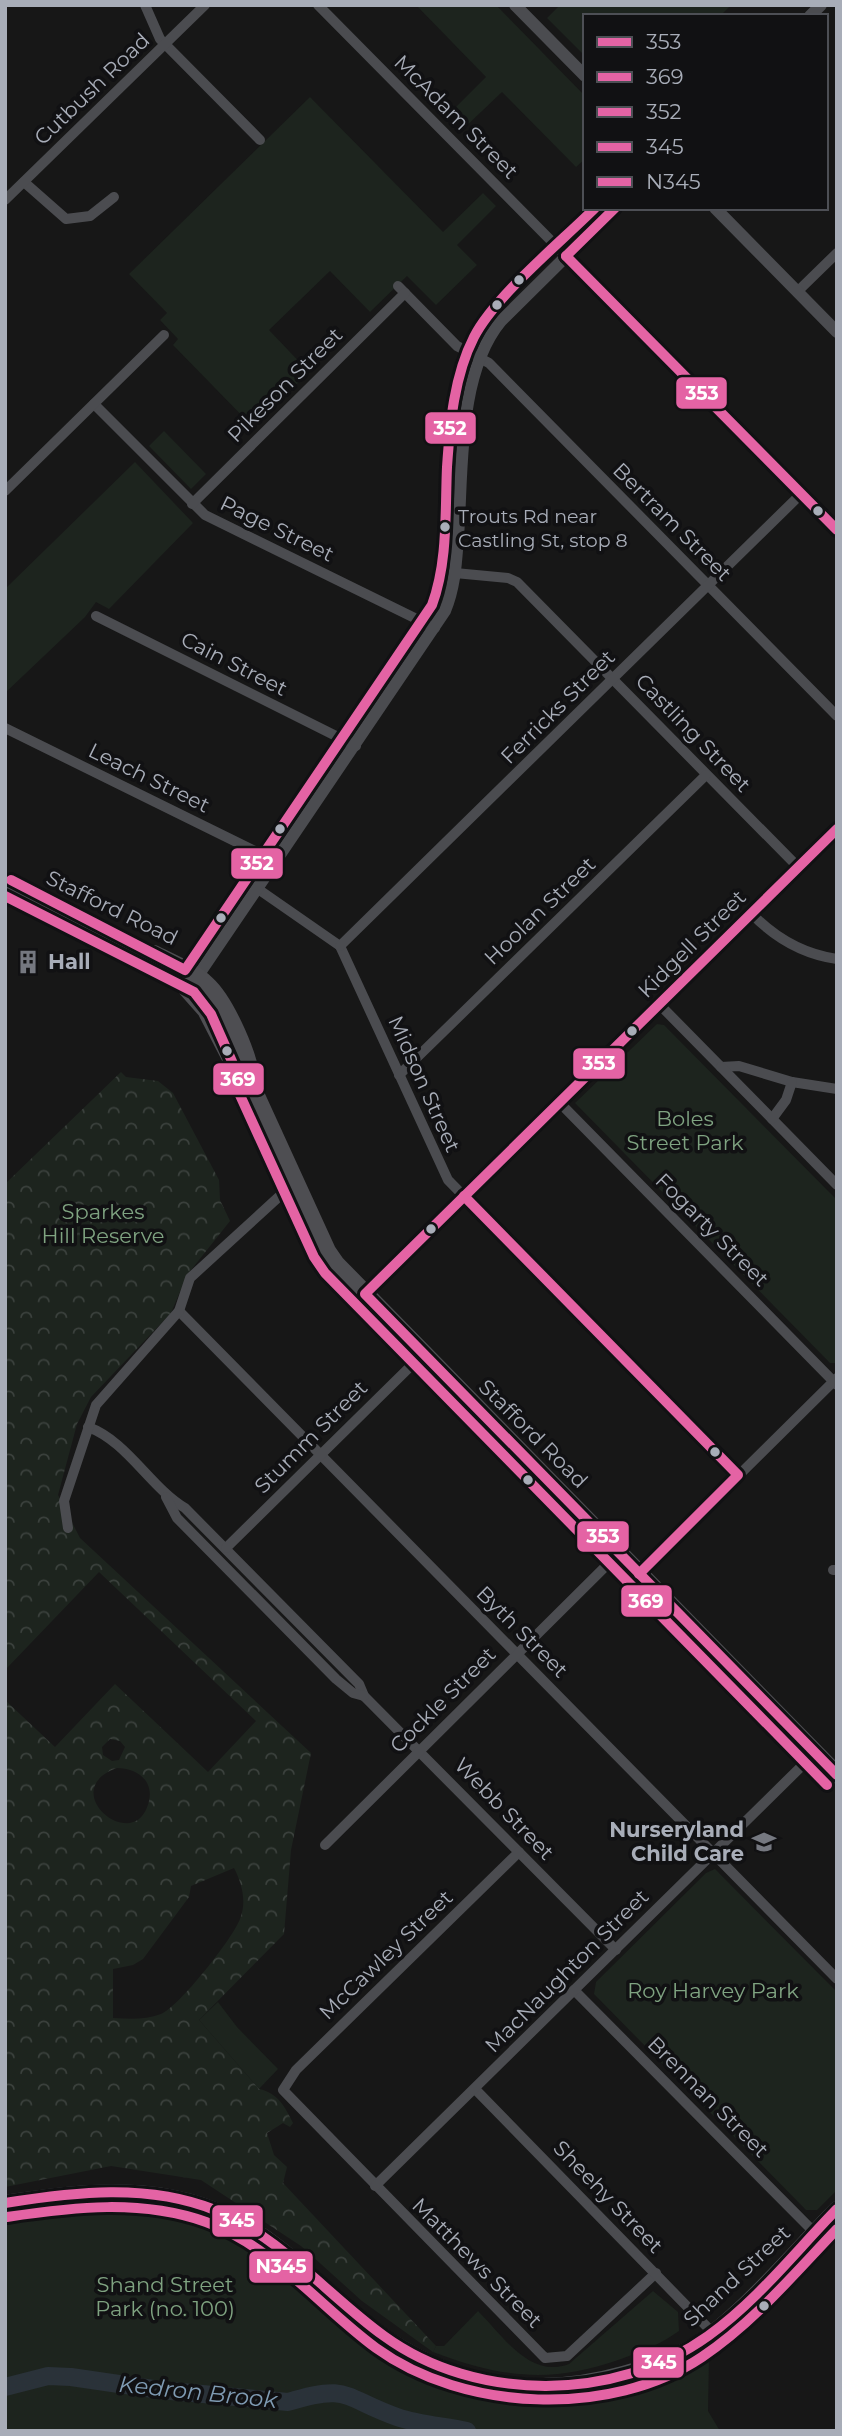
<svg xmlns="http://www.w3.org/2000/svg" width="842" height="2436" viewBox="0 0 842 2436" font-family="Montserrat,sans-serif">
<defs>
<pattern id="forest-crowns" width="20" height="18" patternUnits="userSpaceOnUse" patternTransform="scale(1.75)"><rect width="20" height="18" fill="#1d241e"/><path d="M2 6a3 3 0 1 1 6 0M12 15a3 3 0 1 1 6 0" fill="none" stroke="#3b413d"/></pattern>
</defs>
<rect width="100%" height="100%" fill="#171717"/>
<!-- green -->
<g fill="#1d241e">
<polygon points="416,5 496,5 585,96 585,159 576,167 502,92 461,131 447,116 486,77"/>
<polygon points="560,5 731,5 720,16 585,16 585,56 547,18"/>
<polygon points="310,97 443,232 483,193 496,206 457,245 477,265 436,305 407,276 370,312 330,271 269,330 309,372 253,427 173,345 178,339 160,320 167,313 129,274"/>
<polygon points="164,431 206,474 191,489 149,446"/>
<polygon points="135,462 193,523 109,609 96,602 85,617 5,693 5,589"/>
<polygon points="657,1024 664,1025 837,1200 836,1363 830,1363 575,1103"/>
<polygon points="715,1869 837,1992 837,2190 817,2210 806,2210 594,1994 596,1982 706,1873"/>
<polygon points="218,2002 237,2027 278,2069 259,2089 199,2020"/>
<polygon points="108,2202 196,2210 287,2272 370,2344 409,2371 460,2391 502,2400 530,2401 600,2396 664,2378 709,2357 708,2411 720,2431 5,2431 5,2219"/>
<path d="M653,2291L678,2312L679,2331C661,2344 643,2351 621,2359C552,2384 501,2378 433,2352L436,2346H444L478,2311C503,2336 530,2379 569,2364Z"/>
</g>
<!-- forest -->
<path fill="url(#forest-crowns)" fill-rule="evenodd" d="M121,1072L126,1077L158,1081L173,1093L219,1180L220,1200L230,1221L187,1275L171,1313L91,1397L77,1424L58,1495L80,1538L311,1753L291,1850L284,1934L199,2020L259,2089C278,2093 285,2107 293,2123L290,2127L283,2123L267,2133L274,2155L287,2167L283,2183L436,2346L433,2352L362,2301L301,2246L201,2180L111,2166L5,2187V1700L55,1747L115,1684L208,1772L256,1721L99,1572L5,1670V1184ZM110,1739L120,1741L125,1747L119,1760L112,1761L103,1755L102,1747ZM117,1768C136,1768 154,1780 149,1801C136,1858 54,1790 117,1768ZM234,1868C242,1883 247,1902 240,1919C233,1938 179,2007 161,2014C146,2020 130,2019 113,2018V1969L133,1965L143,1959L189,1897L191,1886Z"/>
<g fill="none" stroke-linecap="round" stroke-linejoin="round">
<!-- river -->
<path stroke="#2a3239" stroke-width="18" d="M5,2387L48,2376L71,2377L160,2390L288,2402C350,2383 343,2398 397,2417C419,2425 445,2426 467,2431"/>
<!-- minor -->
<g stroke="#4b4c50" stroke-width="10">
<polyline points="145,5 160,39 260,140"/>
<polyline points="318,5 837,530"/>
<polyline points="24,182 66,219 90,216 114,197"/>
<polyline points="5,200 205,5"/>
<polyline points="398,286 457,346 489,363 837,716"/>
<polyline points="797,292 837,253"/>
<polyline points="94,404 205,515 435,628"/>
<polyline points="5,491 164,335"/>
<polyline points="192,504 405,293"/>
<polyline points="455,573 508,578 517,582 798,867"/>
<polyline points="96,616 356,746"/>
<polyline points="5,728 277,862"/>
<polyline points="258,889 340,946 448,1180 738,1475"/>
<path d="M751,913C775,938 802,954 837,959"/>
<polyline points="340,946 801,494"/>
<polyline points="659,1004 721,1067 739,1066 792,1082 837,1089"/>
<polyline points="721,1067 837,1185"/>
<polyline points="399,1075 706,775"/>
<polyline points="559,1102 837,1385"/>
<polyline points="772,1119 786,1100 792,1082"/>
<polyline points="365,1294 837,829"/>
<polyline points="179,1311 837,1979"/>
<path d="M88,1427C127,1441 150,1487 185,1508L359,1684L364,1696L616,1950"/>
<polyline points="166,1497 177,1518 336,1679 353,1693 364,1696"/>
<polyline points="68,1528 64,1501 96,1405 179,1311 190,1278 295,1182"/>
<polyline points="226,1548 423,1354"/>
<polyline points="833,1570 837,1570"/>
<polyline points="639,1574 837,1378"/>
<polyline points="325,1845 619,1553"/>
<polyline points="519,1852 296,2070 283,2090 545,2358 567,2356 656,2273"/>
<polyline points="574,1990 814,2232"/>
<polyline points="475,2089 712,2332"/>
<polyline points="375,2186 815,1753"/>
</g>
<!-- tertiary -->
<g stroke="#4b4c50" stroke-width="12">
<polyline points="515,5 585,76"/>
<polyline points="810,16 821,5"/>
<polyline points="715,208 837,332"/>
<path d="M193,983L445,611C455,587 456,563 458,537C463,471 457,374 501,321L615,208"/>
</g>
<!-- primary -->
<path stroke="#4d4f52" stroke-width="16" d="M5,2203C85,2190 169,2181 242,2223C285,2247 319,2285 357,2316C436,2382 523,2402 623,2374C647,2367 670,2360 692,2347C741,2317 795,2251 837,2209"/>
<!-- trunk -->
<g stroke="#4e4e52" stroke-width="18">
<polyline points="5,893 183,984 206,1010 240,1076 252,1087 327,1251 336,1264 837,1775"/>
<path d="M154,954C172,963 192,971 206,984C226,1002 252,1061 252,1087"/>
</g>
<!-- bus-1 casing -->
<g stroke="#111113" stroke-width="16">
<g id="bus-1">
<polyline points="566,256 837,530"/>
<polyline points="566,256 615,208"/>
<polyline points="837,829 365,1294 837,1775"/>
<polyline points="464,1196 738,1475 639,1574"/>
</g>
</g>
<!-- bus-2 casing -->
<g stroke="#111113" stroke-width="16">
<polyline id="bus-2" points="5,896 194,992 211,1014 238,1075 239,1093 314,1257 325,1273 827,1785"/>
</g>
<!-- bus-3 casing -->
<g stroke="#111113" stroke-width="16">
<path id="bus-3" d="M11,880L185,970L432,605C448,562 445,512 447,467C450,423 454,376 474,337C495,296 561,242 595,208"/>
</g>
<!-- bus-4 casing -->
<g stroke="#111113" stroke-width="16">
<path id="bus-4" d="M5,2203C74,2192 148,2183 215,2210C281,2237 327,2295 384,2336C476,2403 616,2402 708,2336C757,2301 795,2252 837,2209"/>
</g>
<!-- bus-5 casing -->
<g stroke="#111113" stroke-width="16">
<path id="bus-5" d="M7,2217C74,2207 141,2199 206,2222C273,2246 320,2307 376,2348C464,2412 611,2418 702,2357C754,2322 794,2274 837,2229"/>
</g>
<!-- bus-1 -->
<use href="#bus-1" stroke="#e463a4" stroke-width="10"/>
<!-- bus-2 -->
<use href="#bus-2" stroke="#e463a4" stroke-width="10"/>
<!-- bus-3 -->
<use href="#bus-3" stroke="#e463a4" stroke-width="10"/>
<!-- bus-4 -->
<use href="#bus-4" stroke="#e463a4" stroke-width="10"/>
<!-- bus-5 -->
<use href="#bus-5" stroke="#e463a4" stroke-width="10"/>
</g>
<!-- icons -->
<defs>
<g id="building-bare" transform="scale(1.89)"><path d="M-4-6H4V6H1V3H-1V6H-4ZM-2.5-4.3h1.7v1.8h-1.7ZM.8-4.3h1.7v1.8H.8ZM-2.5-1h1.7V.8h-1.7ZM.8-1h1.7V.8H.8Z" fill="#757880" stroke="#111113" stroke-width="2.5" paint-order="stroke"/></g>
<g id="school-bare" transform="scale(1.89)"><path d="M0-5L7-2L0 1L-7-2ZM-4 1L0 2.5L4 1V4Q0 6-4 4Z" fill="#757880" stroke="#111113" stroke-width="2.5" paint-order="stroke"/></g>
</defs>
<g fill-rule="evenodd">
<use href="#building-bare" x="28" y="962"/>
<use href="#school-bare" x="764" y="1842"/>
</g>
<!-- markers -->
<g fill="#a8adb8" stroke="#111113" stroke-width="2.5">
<circle cx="519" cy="280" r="6"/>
<circle cx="497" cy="305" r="6"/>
<circle cx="818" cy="511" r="6"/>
<circle cx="445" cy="527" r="6"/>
<circle cx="280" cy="829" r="6"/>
<circle cx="221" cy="918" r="6"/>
<circle cx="632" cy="1031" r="6"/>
<circle cx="227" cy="1051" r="6"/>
<circle cx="431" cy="1229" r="6"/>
<circle cx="715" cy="1452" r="6"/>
<circle cx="528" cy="1480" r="6"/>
<circle cx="764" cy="2306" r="6"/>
</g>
<g text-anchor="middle" stroke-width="7" stroke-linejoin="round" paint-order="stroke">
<!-- bus labels -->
<g font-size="19" fill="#a8adb8" stroke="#111113" text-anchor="start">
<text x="458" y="523">Trouts Rd near<tspan x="458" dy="24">Castling St, stop 8</tspan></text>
</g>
<!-- street labels -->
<g font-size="21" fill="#a8adb8" stroke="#111113">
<text transform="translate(92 89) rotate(-44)" y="7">Cutbush Road</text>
<text transform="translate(456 117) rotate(45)" y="7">McAdam Street</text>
<text transform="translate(285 385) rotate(-45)" y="7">Pikeson Street</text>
<text transform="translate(672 522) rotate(45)" y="7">Bertram Street</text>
<text transform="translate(277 529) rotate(26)" y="7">Page Street</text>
<text transform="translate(234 664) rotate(27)" y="7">Cain Street</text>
<text transform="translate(558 707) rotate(-45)" y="7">Ferricks Street</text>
<text transform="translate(693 733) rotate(46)" y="7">Castling Street</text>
<text transform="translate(149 778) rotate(26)" y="7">Leach Street</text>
<text transform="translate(112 908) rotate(26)" y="7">Stafford Road</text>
<text transform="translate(540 911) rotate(-44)" y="7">Hoolan Street</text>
<text transform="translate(692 944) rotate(-45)" y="7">Kidgell Street</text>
<text transform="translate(424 1084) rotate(66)" y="7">Midson Street</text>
<text transform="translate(712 1230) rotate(45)" y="7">Fogarty Street</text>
<text transform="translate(533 1434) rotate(45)" y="7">Stafford Road</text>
<text transform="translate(311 1437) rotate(-45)" y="7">Stumm Street</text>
<text transform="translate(522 1632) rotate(45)" y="7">Byth Street</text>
<text transform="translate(443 1700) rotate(-45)" y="7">Cockle Street</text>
<text transform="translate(504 1809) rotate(46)" y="7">Webb Street</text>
<text transform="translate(386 1955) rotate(-44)" y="7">McCawley Street</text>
<text transform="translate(567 1971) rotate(-45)" y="7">MacNaughton Street</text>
<text transform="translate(708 2097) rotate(45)" y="7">Brennan Street</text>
<text transform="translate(608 2197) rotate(46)" y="7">Sheehy Street</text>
<text transform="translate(477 2263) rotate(45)" y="7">Matthews Street</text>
<text transform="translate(737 2276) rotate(-43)" y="7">Shand Street</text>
</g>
<!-- poi labels -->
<g font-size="21" font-weight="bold" fill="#a8adb8" stroke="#111113" text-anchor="start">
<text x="48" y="969">Hall</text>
<text x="744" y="1837" text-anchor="end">Nurseryland<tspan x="744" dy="24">Child Care</tspan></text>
</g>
<!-- park labels -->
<g font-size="21" fill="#7fa381" stroke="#111113">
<text x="685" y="1126">Boles<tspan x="685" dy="24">Street Park</tspan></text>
<text x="103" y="1219">Sparkes<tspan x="103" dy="24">Hill Reserve</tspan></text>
<text x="713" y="1998">Roy Harvey Park</text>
<text x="165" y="2292">Shand Street<tspan x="165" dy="24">Park (no. 100)</tspan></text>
</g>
<!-- water labels -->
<g font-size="23" font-style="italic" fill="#7f9bb3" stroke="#111113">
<text transform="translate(198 2392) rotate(6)" y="8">Kedron Brook</text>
</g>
</g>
<g stroke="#111113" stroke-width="2.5">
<rect x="675" y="376" width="53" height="34" rx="7" fill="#e463a4"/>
<rect x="424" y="411" width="53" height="34" rx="7" fill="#e463a4"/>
<rect x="230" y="847" width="54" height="33" rx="7" fill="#e463a4"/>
<rect x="572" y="1047" width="54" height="33" rx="7" fill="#e463a4"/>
<rect x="212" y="1062" width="53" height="34" rx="7" fill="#e463a4"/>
<rect x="576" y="1520" width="54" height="33" rx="7" fill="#e463a4"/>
<rect x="620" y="1584" width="53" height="34" rx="7" fill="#e463a4"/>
<rect x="211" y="2204" width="53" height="34" rx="7" fill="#e463a4"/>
<rect x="248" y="2250" width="66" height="34" rx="7" fill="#e463a4"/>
<rect x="632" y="2346" width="53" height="33" rx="7" fill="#e463a4"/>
</g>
<g font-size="19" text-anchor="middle" font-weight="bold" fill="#fff">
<text x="702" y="400">353</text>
<text x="450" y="435">352</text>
<text x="257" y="870">352</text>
<text x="599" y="1070">353</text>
<text x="238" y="1086">369</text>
<text x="603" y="1543">353</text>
<text x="646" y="1608">369</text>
<text x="237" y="2227">345</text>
<text x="281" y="2273">N345</text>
<text x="659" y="2369">345</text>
</g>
<!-- border -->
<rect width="842" height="2436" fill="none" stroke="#a8adb8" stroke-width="14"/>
<!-- legend -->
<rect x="583" y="14" width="245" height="196" fill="#111113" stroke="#4d4f55" stroke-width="2"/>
<rect x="597" y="37" width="35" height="10" fill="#e463a4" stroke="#4d4f55" stroke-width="2"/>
<text x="646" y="49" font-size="21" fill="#a8adb8">353</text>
<rect x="597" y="72" width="35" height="10" fill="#e463a4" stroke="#4d4f55" stroke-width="2"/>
<text x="646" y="84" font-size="21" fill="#a8adb8">369</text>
<rect x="597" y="107" width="35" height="10" fill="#e463a4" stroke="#4d4f55" stroke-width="2"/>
<text x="646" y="119" font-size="21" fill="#a8adb8">352</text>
<rect x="597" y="142" width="35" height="10" fill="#e463a4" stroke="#4d4f55" stroke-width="2"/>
<text x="646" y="154" font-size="21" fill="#a8adb8">345</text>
<rect x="597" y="177" width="35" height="10" fill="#e463a4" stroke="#4d4f55" stroke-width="2"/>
<text x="646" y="189" font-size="21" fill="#a8adb8">N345</text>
</svg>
